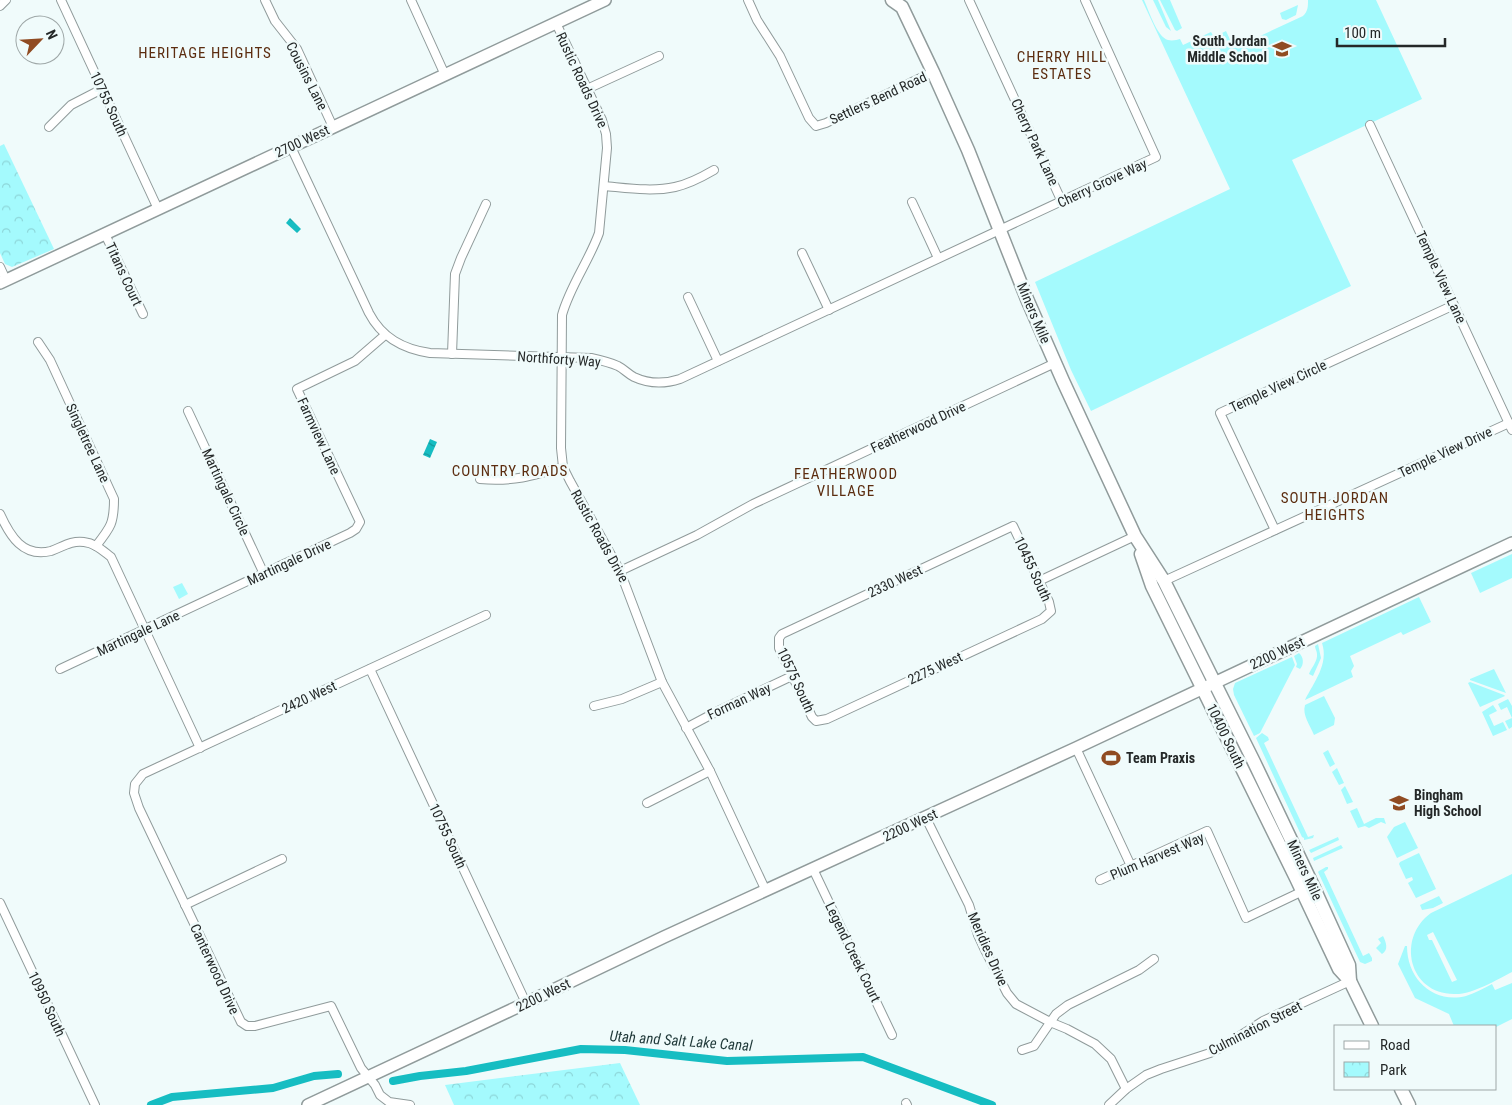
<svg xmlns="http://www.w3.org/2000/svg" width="1512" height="1105" viewBox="0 0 1512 1105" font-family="'Roboto Condensed',sans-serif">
<defs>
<pattern id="park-crowns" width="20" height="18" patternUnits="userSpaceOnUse" patternTransform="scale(1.25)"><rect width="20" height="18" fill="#a4fafd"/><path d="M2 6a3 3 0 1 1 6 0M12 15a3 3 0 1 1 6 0" fill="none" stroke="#8dd6d9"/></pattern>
<pattern id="water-waves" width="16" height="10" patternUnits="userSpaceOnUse" patternTransform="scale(1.25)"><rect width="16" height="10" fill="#16bdc2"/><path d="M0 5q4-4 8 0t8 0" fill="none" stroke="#149a9e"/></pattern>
</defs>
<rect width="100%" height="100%" fill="#f0fbfb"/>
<!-- grass -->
<g fill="#a4fafd" fill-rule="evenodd">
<path d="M1142,0H1144C1149,11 1157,37 1168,40C1172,41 1177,40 1180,39L1183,45L1211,32L1214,37L1226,31L1234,48L1303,16C1308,11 1308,7 1308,0H1376L1422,99L1292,160L1351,286L1091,411L1071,370L1035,282L1230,189Z"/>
<polygon points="1153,0 1158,0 1171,31 1166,27"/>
<polygon points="1160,0 1170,0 1182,28 1177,31 1175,30"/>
<polygon points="1298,5 1296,15 1286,20 1282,19 1280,13"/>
<polygon points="1512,554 1512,578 1480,593 1471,573"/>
<polygon points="182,583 188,594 179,599 173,587"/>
<path d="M1419,597L1431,622L1403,635L1401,632L1350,656L1354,666L1351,671L1353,677L1305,700C1314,682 1329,664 1322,643Z"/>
<path d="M1318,644L1321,658L1313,676L1309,674C1311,668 1318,661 1317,654C1317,651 1315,649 1315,646Z"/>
<path d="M1299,653C1304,657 1304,665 1300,669L1296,667L1297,664L1294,656Z"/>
<polygon points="1292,657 1295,665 1260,733 1254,736 1234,695 1233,689 1235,683"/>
<polygon points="1494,669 1506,693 1470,680 1470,679"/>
<polygon points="1470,682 1504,695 1505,696 1480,707 1468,683"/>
<path d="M1324,696L1335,718L1334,725L1314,735C1310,725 1302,715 1305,705Z"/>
<polygon points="1508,699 1512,706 1512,727 1509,729 1505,721 1512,718 1507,707 1501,710 1498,704"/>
<polygon points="1493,705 1497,711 1489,715 1494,726 1503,722 1507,730 1493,736 1482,712"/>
<polygon points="1262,733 1268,737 1269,740 1264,743 1308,837 1314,835 1313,838 1304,840 1304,838 1302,837 1256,738"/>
<polygon points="1328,750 1335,764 1330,767 1323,753"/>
<polygon points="1337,768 1344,783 1339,785 1332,772"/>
<polygon points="1345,786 1353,802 1347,804 1341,790"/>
<polygon points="1357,808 1364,824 1376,818 1384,818 1386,824 1381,822 1369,828 1365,826 1358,828 1350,811"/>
<polygon points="1405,822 1418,848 1397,858 1387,837 1394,827"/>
<polygon points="1338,837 1339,840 1311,853 1309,850"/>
<polygon points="1341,845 1343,848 1314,861 1313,858"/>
<polygon points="1419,853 1436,889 1416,898 1408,883 1413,880 1412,877 1406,879 1399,864 1400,862"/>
<polygon points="1326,867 1328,867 1328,869 1324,872 1363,956 1369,953 1372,958 1372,961 1365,964 1360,962 1318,872 1319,871"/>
<path d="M1512,874V972C1496,980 1472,995 1454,994C1409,994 1396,938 1431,913ZM1433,932L1457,980L1452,982L1432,940H1429L1427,935Z"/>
<polygon points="1439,896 1443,903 1433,908 1422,910 1420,905"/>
<path d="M1383,936C1386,942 1389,950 1382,954L1376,948L1381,943L1378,939Z"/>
<path d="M1405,946H1407C1407,979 1433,1004 1466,996C1475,993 1484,988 1492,984L1495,990L1512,983V1019L1496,1027L1454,1026L1449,1014L1415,998L1398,964Z"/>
</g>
<!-- park -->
<g fill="url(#park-crowns)">
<polygon points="4,144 54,249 12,267 5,264 0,253 0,146"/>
<polygon points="620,1063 640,1105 454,1105 445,1085"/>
</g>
<!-- water -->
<g fill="url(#water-waves)">
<polygon points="290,218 301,229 297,233 286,223"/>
<polygon points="430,439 437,442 430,458 423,455"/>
</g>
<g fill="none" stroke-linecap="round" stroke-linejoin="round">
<!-- canal -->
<g stroke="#16bdc2" stroke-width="8">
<polyline points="393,1081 420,1076 466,1071 581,1049 625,1050 727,1061 863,1057 992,1105"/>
<polyline points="151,1105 172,1097 273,1088 314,1076 338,1074"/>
</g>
<!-- street casing -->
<g stroke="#909b9b" stroke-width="10">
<g id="street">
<polyline points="61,0 158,209"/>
<polyline points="265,0 275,21 297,49 333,127"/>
<polyline points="411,0 445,75"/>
<polyline points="748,0 757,20 780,56 809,118 816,126 826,123 933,72"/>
<polyline points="969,0 1062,202"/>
<polyline points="0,6 6,0"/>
<path d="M556,23L602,120L606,134L607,148L599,233C589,261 570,286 562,315L561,448L563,467L570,481L620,571L662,682L710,771L766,891"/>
<polyline points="587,89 659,56"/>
<polyline points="1370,125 1512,430"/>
<polyline points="49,127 71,105 102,89"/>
<path d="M291,147L369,313C382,338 403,349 430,353L591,358C600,360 609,362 618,366C624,369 628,374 634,377C649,384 665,384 680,379L1156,157L1085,0"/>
<path d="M604,186C627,188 652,192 675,187C689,184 702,177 714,170"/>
<polyline points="912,202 938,258"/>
<polyline points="105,234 143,314"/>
<polyline points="802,253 829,310"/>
<polyline points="0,267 6,280"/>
<polyline points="688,297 718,361"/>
<path d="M38,342L50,360L114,499C114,523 111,527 96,546"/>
<polyline points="452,354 455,274 461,258 486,204"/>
<polyline points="188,411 264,574"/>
<path d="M480,479C512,482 533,476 563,467"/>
<path d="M0,514C10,536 23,558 51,551C62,547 72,540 84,542C95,543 103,551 111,557L200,748"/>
<polygon points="1013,526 1049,602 1051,611 1042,619 827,719 816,721 812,717 779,648 779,638 782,634"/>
<polyline points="1275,530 1220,413 1454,305"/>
<polyline points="620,571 697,535 753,504 1055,363"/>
<polyline points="1039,581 1135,536"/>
<polyline points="1164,581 1509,423"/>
<polyline points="60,669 350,533 356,529 360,522 297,389 355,361 385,335"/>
<polyline points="370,669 526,1003"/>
<polyline points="594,706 622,699 662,682"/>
<polyline points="686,728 718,711 792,676"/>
<polyline points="1076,748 1131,866"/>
<polyline points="647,803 710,771"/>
<polyline points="926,818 969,905 978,935 984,948 1007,993 1016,1004 1050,1022 1067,1029 1095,1044 1111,1059 1126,1089"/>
<polyline points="813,869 892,1035"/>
<polyline points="1100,880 1207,831 1246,918 1303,891"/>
<polyline points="0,903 95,1105"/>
<polyline points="185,905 282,859"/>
<polyline points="1022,1050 1034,1046 1056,1014 1068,1005 1139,970 1154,959"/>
<polyline points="906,1103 907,1105"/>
<polyline points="410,1105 389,1102 380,1095 375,1085 361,1068 331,1006 255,1026 247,1026 241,1022 139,808 134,793 135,784 143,774 158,767 486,615"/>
<polyline points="1109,1105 1126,1089 1146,1075 1161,1069 1210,1053 1224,1046 1263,1021 1350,981"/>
</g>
</g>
<!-- secondary casing -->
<g stroke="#909b9b" stroke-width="14">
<g id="secondary">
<polyline points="0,283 605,0"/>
<polyline points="308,1105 526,1003 664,937 1076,748 1512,543"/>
</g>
</g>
<!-- primary casing -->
<g stroke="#909b9b" stroke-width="15">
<g id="primary">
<polyline points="892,0 902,7 933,72 968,150 1027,299 1063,381 1135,536 1164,581 1254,762 1314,888 1349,965 1350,981"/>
<polyline points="1141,554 1152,586 1296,878 1339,969 1350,981 1372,1026"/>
<polyline points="1401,1089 1409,1105"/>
</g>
</g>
<!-- street -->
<use href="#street" stroke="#fff" stroke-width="8"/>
<!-- secondary -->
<use href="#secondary" stroke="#fff" stroke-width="11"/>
<!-- primary -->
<use href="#primary" stroke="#fff" stroke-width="12"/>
</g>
<!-- icons -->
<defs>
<g id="school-bare" transform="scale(1.5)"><path d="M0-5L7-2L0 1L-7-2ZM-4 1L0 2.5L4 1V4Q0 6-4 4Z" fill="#904b22" stroke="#f0fbfb" stroke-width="2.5" paint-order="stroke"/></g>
<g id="stadium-bare" transform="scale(1.5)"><path d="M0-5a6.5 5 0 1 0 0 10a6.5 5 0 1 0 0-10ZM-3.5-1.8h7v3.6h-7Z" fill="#904b22" stroke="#f0fbfb" stroke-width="2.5" paint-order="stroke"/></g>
</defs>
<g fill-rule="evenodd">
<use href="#school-bare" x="1282" y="49"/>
<use href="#stadium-bare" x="1111" y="758"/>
<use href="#school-bare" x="1399" y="803"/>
</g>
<g text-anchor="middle" stroke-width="5" stroke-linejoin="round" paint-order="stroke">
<!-- poi labels -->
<g font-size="14" font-weight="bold" fill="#242828" stroke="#f0fbfb" text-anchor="start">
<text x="1267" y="46" text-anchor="end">South Jordan<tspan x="1267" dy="16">Middle School</tspan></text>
<text x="1126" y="763">Team Praxis</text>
<text x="1414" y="800">Bingham<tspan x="1414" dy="16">High School</tspan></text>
</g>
<!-- street labels -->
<g font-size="14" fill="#242828" stroke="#f0fbfb">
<text transform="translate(307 76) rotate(63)" y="5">Cousins Lane</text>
<text transform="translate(582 80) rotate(65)" y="5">Rustic Roads Drive</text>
<text transform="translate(878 98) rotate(-25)" y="5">Settlers Bend Road</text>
<text transform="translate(109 104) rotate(65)" y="5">10755 South</text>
<text transform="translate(302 141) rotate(-25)" y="5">2700 West</text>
<text transform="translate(1035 142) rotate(65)" y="5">Cherry Park Lane</text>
<text transform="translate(1102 183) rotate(-25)" y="5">Cherry Grove Way</text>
<text transform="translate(124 274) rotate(65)" y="5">Titans Court</text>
<text transform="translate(1441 277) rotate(65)" y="5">Temple View Lane</text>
<text transform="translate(1034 313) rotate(67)" y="5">Miners Mile</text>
<text transform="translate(559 359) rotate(4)" y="5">Northforty Way</text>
<text transform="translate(1278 386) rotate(-25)" y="5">Temple View Circle</text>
<text transform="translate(918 427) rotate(-25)" y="5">Featherwood Drive</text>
<text transform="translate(319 436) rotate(65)" y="5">Farmview Lane</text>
<text transform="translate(88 443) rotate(65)" y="5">Singletree Lane</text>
<text transform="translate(1445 452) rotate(-25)" y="5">Temple View Drive</text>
<text transform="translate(226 492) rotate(65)" y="5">Martingale Circle</text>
<text transform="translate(600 536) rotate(61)" y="5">Rustic Roads Drive</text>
<text transform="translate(289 562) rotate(-25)" y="5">Martingale Drive</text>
<text transform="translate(1033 569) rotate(65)" y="5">10455 South</text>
<text transform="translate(895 581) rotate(-25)" y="5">2330 West</text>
<text transform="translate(138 633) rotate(-25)" y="5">Martingale Lane</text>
<text transform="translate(1277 653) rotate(-25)" y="5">2200 West</text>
<text transform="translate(935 668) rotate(-25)" y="5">2275 West</text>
<text transform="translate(796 680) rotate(65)" y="5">10575 South</text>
<text transform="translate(309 697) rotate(-25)" y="5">2420 West</text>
<text transform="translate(739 701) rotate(-25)" y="5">Forman Way</text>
<text transform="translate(1226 736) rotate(64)" y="5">10400 South</text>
<text transform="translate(910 825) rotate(-25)" y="5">2200 West</text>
<text transform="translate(448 836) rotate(65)" y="5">10755 South</text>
<text transform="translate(1157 856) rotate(-23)" y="5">Plum Harvest Way</text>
<text transform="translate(1305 870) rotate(65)" y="5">Miners Mile</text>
<text transform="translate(988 949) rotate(66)" y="5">Meridies Drive</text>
<text transform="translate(853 952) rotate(64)" y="5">Legend Creek Court</text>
<text transform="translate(215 969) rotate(65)" y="5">Canterwood Drive</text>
<text transform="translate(543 995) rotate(-26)" y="5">2200 West</text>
<text transform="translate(47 1004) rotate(65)" y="5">10950 South</text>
<text transform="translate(1255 1028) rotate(-27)" y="5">Culmination Street</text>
</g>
<!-- neighbourhood labels -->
<g font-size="15" letter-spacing="1" fill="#5c2d10" stroke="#f0fbfb">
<text x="205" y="58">HERITAGE HEIGHTS</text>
<text x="1062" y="62">CHERRY HILL<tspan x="1062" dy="17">ESTATES</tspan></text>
<text x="510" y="476">COUNTRY ROADS</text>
<text x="846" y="479">FEATHERWOOD<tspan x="846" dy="17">VILLAGE</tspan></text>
<text x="1335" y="503">SOUTH JORDAN<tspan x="1335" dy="17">HEIGHTS</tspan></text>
</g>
<!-- water labels -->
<g font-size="15" font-style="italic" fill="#1e3737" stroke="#f0fbfb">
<text transform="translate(681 1041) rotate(4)" y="5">Utah and Salt Lake Canal</text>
</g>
</g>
<!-- legend -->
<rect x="1334" y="1025" width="162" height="65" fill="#f0fbfb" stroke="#9ea7a7"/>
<rect x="1344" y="1041" width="25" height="8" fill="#ffffff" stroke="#9ea7a7"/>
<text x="1380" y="1050" font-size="15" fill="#242828">Road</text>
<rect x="1344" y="1062" width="25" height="15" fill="url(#park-crowns)" stroke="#9ea7a7"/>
<text x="1380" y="1075" font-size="15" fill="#242828">Park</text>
<!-- north arrow -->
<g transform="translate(40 40) rotate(65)"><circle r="24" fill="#f0fbfb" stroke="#9ea7a7"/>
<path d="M0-4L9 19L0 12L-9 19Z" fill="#904b22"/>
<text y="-8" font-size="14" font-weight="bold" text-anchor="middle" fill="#242828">N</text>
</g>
<!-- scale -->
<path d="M1337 38v8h108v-8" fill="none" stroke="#242828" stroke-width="2.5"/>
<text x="1344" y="38" font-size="15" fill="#242828" stroke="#f0fbfb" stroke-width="4" paint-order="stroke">100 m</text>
</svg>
